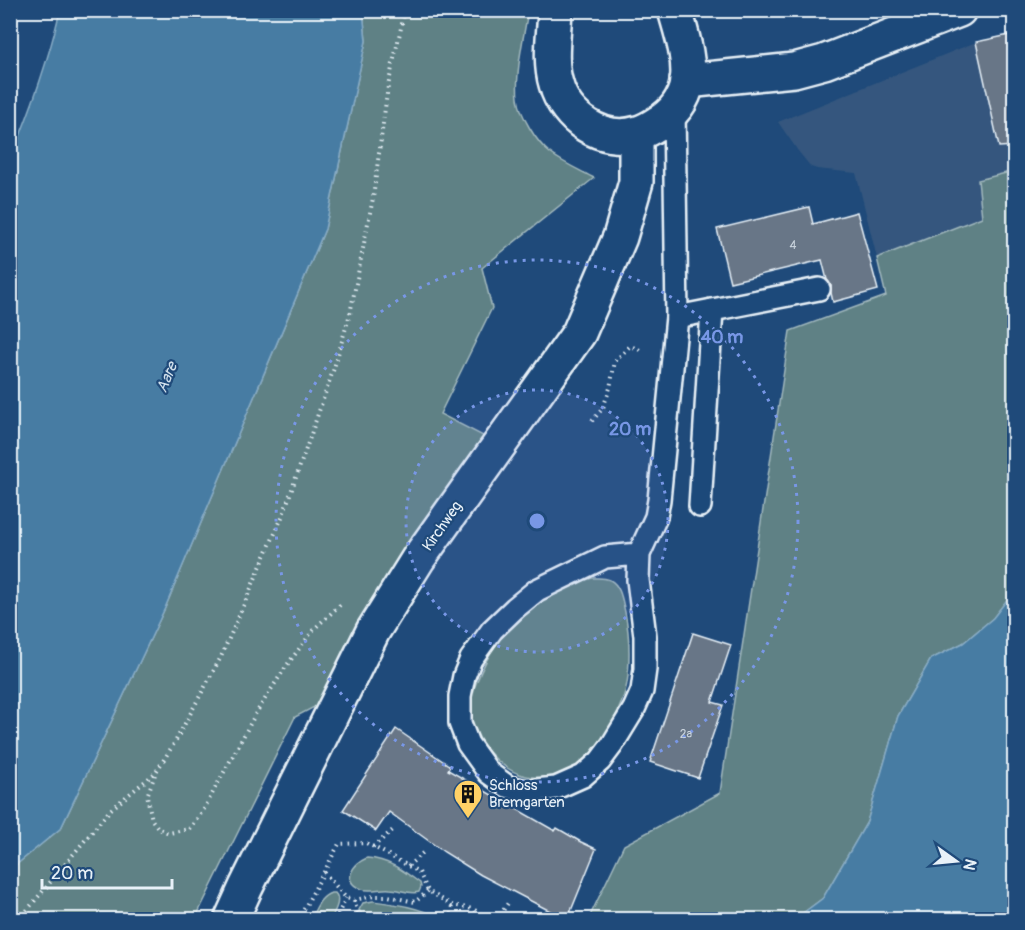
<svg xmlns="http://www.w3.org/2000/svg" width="1025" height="930" viewBox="0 0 1025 930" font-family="Pangolin,sans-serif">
<rect width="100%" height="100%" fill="#1f4a7a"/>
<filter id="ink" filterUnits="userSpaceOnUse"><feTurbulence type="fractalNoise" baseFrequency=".0167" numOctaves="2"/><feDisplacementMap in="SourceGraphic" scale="12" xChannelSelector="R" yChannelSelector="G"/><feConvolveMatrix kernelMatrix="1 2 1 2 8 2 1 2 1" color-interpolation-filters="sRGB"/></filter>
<g filter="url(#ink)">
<!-- built -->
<polygon fill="#35577e" points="1014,34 1014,171 978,181 982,217 877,258 856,173 817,169 811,167 798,151 778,122 976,42"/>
<!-- green -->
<g fill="#5e8185" stroke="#a3b9be" stroke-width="1.5">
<path d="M363,11H528C524,35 515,73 518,98C520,115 536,142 550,153C563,163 579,170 594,178L482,268L492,308L440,414L491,440L320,704L295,717L195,919L11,920V869L61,828L165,608L325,229L366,41Z"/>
<polygon points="1014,171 1014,591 993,618 963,643 931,659 898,716 867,822 823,898 795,919 588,920 624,845 720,793 790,331 886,296 877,258 982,217 978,180"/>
<path d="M592,578C597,578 604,577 610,580C621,586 622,600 625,612C629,632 630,654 628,675C626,703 603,745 583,763C576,770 563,774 554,776C532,780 516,776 499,762C485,750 472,730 470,712C469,701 473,690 477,681C488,654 503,629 526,610C545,595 569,585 592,578Z"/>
<path d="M367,858C388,859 404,871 420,883L421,887L419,892C410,895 400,889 390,889C381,888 370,892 361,889C341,881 353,864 367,858Z"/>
<path d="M331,893H335C342,900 334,912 331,919H310C316,910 319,897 331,893Z"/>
<path d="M373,901C396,904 420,907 440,919H365L359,910L363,903Z"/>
</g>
<!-- water -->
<g fill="#467ca3" stroke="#87abc5" stroke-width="1.5">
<path d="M60,11H363L366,41L325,229L165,608L61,828L11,869V158C31,110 48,61 60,11Z"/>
<polygon points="1014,591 1014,919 795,919 823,898 867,822 898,716 931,659 963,643 993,618"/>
</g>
<!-- building -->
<g fill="#687687" stroke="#e8f1f8" stroke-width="1.5">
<polygon points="1014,34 1014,146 999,147 976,42"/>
<polygon points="809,207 813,224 857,212 878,290 833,302 831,293 831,286 827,280 822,260 730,282 717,229"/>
<polygon points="693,633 731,645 712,702 723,705 698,778 650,762"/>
<polygon points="396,729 450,766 448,770 555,831 557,828 581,842 596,849 568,918 552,912 481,875 444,852 389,812 376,831 343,810"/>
</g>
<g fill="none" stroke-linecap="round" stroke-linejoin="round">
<!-- lane casing -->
<g stroke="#e8f1f8" stroke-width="26">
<g id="lane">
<polyline points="677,317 819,289"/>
<polyline points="700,506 712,310"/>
<polyline points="639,554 605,557 537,590 515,608 492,630 471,659 464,676 460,696 460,723 468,744 489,773 507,786 526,791 556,788 583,776 600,761 612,745 634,709 642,691 645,669 645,636 638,580 639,554 656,517 659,500 677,317 674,109"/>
</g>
</g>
<!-- street casing -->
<g stroke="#e8f1f8" stroke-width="38">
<polyline id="street" points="231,920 246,887 373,631 418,559 579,333 620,237 636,182 636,134"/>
</g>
<!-- secondary casing -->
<g stroke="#e8f1f8" stroke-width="38">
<g id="secondary">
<path d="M555,10C554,34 549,61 556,84C565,118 602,144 638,133C645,131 652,127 658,123C673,114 684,100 687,83C691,60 681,32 675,10"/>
<polyline points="687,81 794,70 824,62 959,10"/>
</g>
</g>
<!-- path -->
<g stroke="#e8f1f8" stroke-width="4" stroke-dasharray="1.5 4.5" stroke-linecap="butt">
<polyline points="592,421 603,408 610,388 615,361 630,346 640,350"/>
<polyline points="340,605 314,629 287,665 256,713 203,811 189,829 169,833 159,829 152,820 147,796 156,772 175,742 221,657 283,515 334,368 350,314 373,198 388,86 405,10"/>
<polyline points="373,847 394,829"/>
<polyline points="408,866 425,851"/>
<polyline points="324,872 346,898 354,900 374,896 388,896 415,902 428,891"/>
<polyline points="354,900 358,913 362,920"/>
<polyline points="19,920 110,810 155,773"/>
<polyline points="298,920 339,844 366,843 385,853 419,872 428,891 452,905 473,909 491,920"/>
<polyline points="335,920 346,898"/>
<polyline points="450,920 452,905"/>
<polyline points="497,920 508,903"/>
</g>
<!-- lane -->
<use href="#lane" stroke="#1f4a7a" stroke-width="21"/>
<!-- street -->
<use href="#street" stroke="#1f4a7a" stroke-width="33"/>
<!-- secondary -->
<use href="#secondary" stroke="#1f4a7a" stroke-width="33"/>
</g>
</g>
<!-- distance rings -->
<circle cx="537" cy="521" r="131" fill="#7897e6" fill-opacity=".12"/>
<g fill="none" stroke="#7897e6" stroke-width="3" stroke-dasharray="3 6">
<circle cx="537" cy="521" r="131"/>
<circle cx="537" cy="521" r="261"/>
</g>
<!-- icons -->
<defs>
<g id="building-pin" transform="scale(1.5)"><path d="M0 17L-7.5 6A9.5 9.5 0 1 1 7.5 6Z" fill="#ffd166" stroke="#1f4a7a"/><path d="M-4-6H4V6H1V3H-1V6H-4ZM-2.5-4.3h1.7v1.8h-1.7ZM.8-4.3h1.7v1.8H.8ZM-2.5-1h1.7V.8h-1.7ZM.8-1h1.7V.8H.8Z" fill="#111"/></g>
</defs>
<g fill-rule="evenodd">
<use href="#building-pin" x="468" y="794"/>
</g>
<g text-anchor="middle" stroke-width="4.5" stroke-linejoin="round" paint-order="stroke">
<!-- number labels -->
<g font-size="12" fill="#c8d2dc">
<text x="793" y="249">4</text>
<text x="686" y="738">2a</text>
</g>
<!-- street labels -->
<g font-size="15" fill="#e8f1f8" stroke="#1f4a7a">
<text transform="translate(442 526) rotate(-55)" y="5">Kirchweg</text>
</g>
<!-- poi labels -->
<g font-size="15" fill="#e8f1f8" stroke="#1f4a7a" text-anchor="start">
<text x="489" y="790">Schloss<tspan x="489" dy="17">Bremgarten</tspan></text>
</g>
<!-- water labels -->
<g font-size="16" font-style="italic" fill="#d0dfeb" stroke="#1f4a7a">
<text transform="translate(166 377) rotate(-68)" y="6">Aare</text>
</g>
</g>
<circle cx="537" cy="521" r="9" fill="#7897e6" stroke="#1f4a7a" stroke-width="3"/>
<g font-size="18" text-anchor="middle" font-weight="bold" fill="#7897e6" stroke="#1f4a7a" stroke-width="4.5" stroke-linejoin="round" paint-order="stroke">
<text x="722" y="343">40 m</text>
<text x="630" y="435">20 m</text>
</g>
<!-- margin -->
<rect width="1025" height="930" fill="none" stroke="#1f4a7a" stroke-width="36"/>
<rect x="18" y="18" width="989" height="894" fill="none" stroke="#e8f1f8" stroke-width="2" filter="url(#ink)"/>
<!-- north arrow -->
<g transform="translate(956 861) rotate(105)" stroke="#1f4a7a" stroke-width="4.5" paint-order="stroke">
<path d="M0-4.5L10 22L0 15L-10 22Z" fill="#e8f1f8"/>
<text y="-9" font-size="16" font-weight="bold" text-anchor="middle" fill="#e8f1f8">N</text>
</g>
<!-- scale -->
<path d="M42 879v9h130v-9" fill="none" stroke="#e8f1f8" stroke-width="3"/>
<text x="51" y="879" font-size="18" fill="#e8f1f8" stroke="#1f4a7a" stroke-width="4.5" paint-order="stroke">20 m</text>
</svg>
